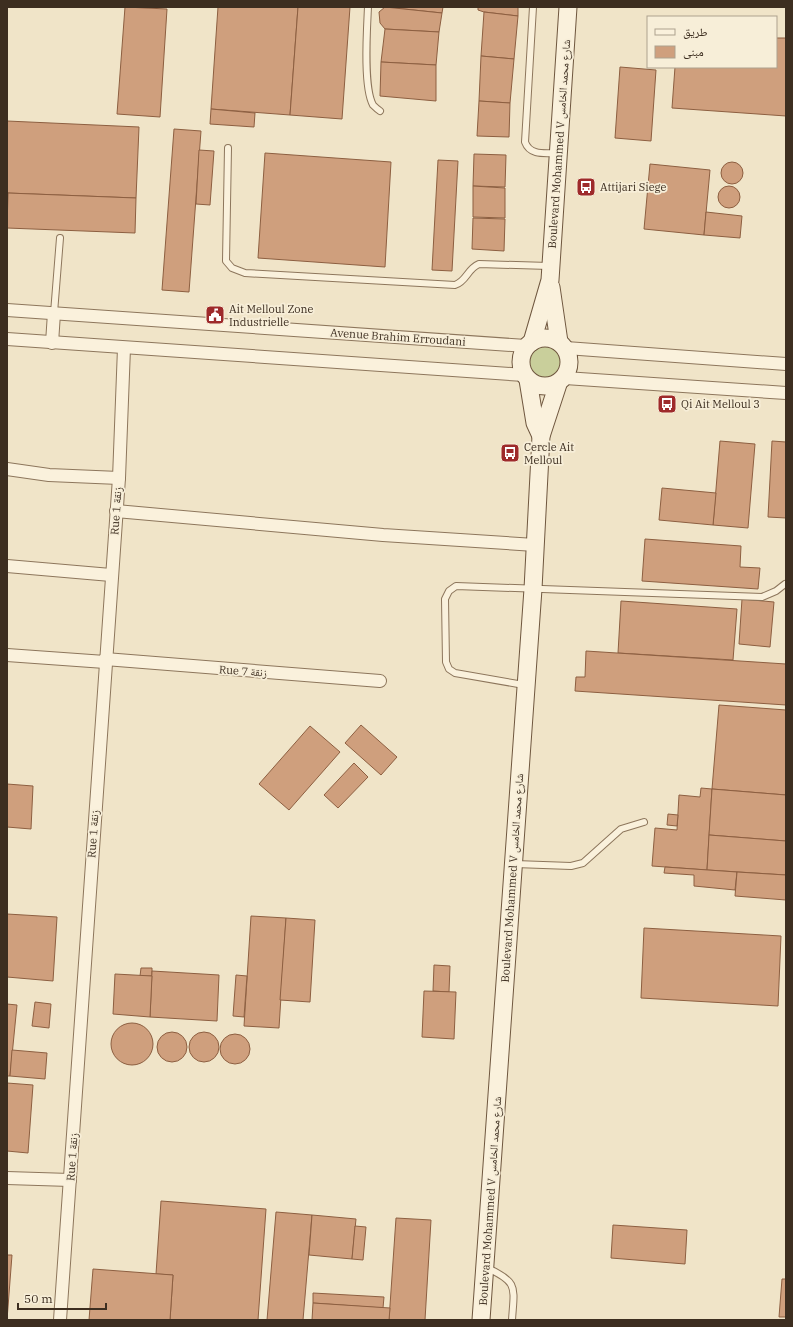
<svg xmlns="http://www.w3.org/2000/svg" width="793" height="1327" viewBox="0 0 793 1327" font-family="'IBM Plex Serif','Noto Naskh Arabic',serif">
<rect width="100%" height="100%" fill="#f0e4c8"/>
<!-- green -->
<circle fill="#c9cf9b" cx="544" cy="362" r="17"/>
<!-- building -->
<g fill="#cf9f7d" stroke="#8d5f41">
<polygon points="125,7 167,9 160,117 117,114"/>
<polygon points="218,7 298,7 290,115 211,109"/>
<polygon points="298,7 350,7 342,119 290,115"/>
<polygon points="385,7 443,7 442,13"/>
<polygon points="385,7 442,13 439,32 385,29 380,23 379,12"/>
<polygon points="478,7 518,7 518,16 484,12 478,10"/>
<polygon points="484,12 518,16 514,59 481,56"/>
<polygon points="385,29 439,32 436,65 381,62"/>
<polygon points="776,38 786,38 786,116 672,108 675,67 776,67"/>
<polygon points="481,56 514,59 510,103 479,101"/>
<polygon points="381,62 436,65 436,101 380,96"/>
<polygon points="620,67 656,70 651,141 615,138"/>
<polygon points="479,101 510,103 509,137 477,136"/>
<polygon points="211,109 255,113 254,127 210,124"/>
<polygon points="7,121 139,127 136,198 7,193"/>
<polygon points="174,129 201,131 189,292 162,290"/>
<polygon points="199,150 214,151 210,205 196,204"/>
<polygon points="265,153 391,162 385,267 258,258"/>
<polygon points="474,154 506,155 505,187 473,186"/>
<polygon points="438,160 458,161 452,271 432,270"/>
<circle cx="732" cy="173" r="11"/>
<polygon points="650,164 710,170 704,235 644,229"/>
<polygon points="473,186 505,188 505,218 473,217"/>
<circle cx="729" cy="197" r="11"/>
<polygon points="8,193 136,198 135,233 7,228"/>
<polygon points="706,212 742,216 740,238 704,235"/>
<polygon points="473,218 505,219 504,251 472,249"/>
<polygon points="720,441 755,444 748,528 713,525"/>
<polygon points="772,441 786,442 786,518 768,517"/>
<polygon points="662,488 716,493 713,525 659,520"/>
<polygon points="645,539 741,546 740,567 760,568 758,589 642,581"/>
<polygon points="742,599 774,602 770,647 739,644"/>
<polygon points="621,601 737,609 733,660 618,653"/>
<polygon points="586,651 786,664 786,705 575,691 576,677 585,677"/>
<polygon points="719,705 786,710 786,795 712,789"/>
<polygon points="361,725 397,757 381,775 345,743"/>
<polygon points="310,726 340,752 289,810 259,784"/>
<polygon points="354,763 368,777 338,808 324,795"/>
<polygon points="7,784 33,786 31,829 7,827"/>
<polygon points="701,788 712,789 707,870 652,866 655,828 677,830 679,795 700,797"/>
<polygon points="712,789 786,795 786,841 709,835"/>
<polygon points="668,814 678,815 677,826 667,825"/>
<polygon points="709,835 786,841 786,875 707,870"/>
<polygon points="665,867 737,872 735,890 694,886 694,875 664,873"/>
<polygon points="737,872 786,875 786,900 735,896"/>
<polygon points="7,914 57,917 53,981 7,977"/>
<polygon points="251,916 286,918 279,1028 244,1026"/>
<polygon points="286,918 315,920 310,1002 280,1000"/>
<polygon points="644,928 781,936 778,1006 641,998"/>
<polygon points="434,965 450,966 449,992 433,991"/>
<polygon points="141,968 152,968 152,976 140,976"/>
<polygon points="152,971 219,975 217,1021 150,1017"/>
<polygon points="115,974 152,976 150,1017 113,1014"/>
<polygon points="236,975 247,976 244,1017 233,1016"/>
<polygon points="424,991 456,992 454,1039 422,1037"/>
<polygon points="35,1002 51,1004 49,1028 32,1026"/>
<polygon points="7,1004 17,1005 10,1076 7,1076"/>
<circle cx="132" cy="1044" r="21"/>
<circle cx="204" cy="1047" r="15"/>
<circle cx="172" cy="1047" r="15"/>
<circle cx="235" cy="1049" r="15"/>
<polygon points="12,1050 47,1053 45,1079 10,1076"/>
<polygon points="7,1083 33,1085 28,1153 7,1151"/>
<polygon points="161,1201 266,1209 258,1320 170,1320 173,1275 156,1274"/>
<polygon points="276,1212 312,1215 303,1320 267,1320"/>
<polygon points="312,1215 356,1219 352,1259 309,1255"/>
<polygon points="396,1218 431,1220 425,1320 389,1320"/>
<polygon points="613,1225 687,1230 685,1264 611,1258"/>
<polygon points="355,1226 366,1227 363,1260 352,1259"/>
<polygon points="7,1255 12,1255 7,1320"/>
<polygon points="93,1269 173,1275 170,1320 89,1320"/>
<polygon points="782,1279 786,1279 786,1317 779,1317"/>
<polygon points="313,1293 384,1297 383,1308 313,1303"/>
<polygon points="313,1303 390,1308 389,1320 312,1320"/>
</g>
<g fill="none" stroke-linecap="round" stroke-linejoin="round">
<!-- lane casing -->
<g stroke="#8d765c" stroke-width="8">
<g id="lane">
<path d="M368,7C367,29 363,87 373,105C375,107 377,109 380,111"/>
<path d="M533,7L525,142C530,156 545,153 558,153"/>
<path d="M228,148L226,261L232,268L245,273L455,285C467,281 467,269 479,264L549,266"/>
<polyline points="54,313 60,238"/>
<polyline points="524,685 455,673 449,669 446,662 445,599 449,591 456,586 762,597 776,591 785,584"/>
<polyline points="515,864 571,866 583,863 621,829 644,822"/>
<path d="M487,1268C519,1282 514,1288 512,1320"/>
</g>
</g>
<!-- street casing -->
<g stroke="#8d765c" stroke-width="14">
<g id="street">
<polyline points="7,310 526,346"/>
<polyline points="7,339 524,375"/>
<polyline points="52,343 54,313"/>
<polyline points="566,348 786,364"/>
<polyline points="565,378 786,393"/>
<polyline points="7,469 49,475 119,478"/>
<polyline points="116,511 383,535 535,545"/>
<polyline points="7,566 111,575"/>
<polyline points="7,655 105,662"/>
<polyline points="105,659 380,681"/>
<polyline points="7,1178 70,1180"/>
<polyline points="60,1320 119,478 124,348"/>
</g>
</g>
<!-- secondary casing -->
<g stroke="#6f573f" stroke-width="19">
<g id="secondary">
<polyline points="551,287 559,342"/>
<circle cx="545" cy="362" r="24"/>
<polyline points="532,342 550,280 568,7"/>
<polyline points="528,380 535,423 541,436"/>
<polyline points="481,1320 533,589 541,436 558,384"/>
</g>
</g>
<!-- lane -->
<use href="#lane" stroke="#faf1dc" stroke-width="6"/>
<!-- street -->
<use href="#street" stroke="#faf1dc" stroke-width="12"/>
<!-- secondary -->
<use href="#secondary" stroke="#faf1dc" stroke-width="17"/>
</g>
<!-- icons -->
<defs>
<g id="bus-square" transform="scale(1)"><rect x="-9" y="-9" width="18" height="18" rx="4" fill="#9e2a2b" stroke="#f7eed8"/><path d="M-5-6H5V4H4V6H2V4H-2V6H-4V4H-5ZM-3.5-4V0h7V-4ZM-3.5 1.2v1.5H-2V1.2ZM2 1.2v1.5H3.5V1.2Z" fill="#fff"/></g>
<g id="civic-square" transform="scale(1)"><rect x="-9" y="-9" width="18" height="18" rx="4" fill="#9e2a2b" stroke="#f7eed8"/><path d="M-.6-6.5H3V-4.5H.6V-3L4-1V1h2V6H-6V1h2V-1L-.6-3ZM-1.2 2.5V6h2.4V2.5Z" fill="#fff"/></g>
</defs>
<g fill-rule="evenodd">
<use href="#bus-square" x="586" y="187"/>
<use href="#civic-square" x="215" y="315"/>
<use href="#bus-square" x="667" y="404"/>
<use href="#bus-square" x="510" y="453"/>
</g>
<g text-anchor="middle" stroke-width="3.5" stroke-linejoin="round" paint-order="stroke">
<!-- street labels -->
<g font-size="11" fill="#3d2e20" stroke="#f7eed8">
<text transform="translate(559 144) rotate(-86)" y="4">Boulevard Mohammed V شارع محمد الخامس</text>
<text transform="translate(398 337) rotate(4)" y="4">Avenue Brahim Erroudani</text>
<text transform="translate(116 511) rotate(-86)" y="4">Rue 1 زنقة</text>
<text transform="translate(243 671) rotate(4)" y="4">Rue 7 زنقة</text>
<text transform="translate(93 834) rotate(-86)" y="4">Rue 1 زنقة</text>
<text transform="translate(512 878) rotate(-86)" y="4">Boulevard Mohammed V شارع محمد الخامس</text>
<text transform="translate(72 1157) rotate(-86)" y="4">Rue 1 زنقة</text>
<text transform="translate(490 1201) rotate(-86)" y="4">Boulevard Mohammed V شارع محمد الخامس</text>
</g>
<!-- poi labels -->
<g font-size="11" fill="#3d2e20" stroke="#f7eed8" text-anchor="start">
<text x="600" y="191">Attijari Siege</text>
<text x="229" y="313">Ait Melloul Zone<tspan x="229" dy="13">Industrielle</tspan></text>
<text x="681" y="408">Qi Ait Melloul 3</text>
<text x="524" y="451">Cercle Ait<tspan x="524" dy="13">Melloul</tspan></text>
</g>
</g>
<!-- border -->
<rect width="793" height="1327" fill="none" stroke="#3d2e20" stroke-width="16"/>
<!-- legend -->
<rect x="647" y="16" width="130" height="52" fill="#f7eed8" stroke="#ada18e"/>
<rect x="655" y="29" width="20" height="6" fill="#faf1dc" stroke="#ada18e"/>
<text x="683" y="36" font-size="12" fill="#3d2e20">طريق</text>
<rect x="655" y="46" width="20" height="12" fill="#cf9f7d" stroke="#ada18e"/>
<text x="683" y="56" font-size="12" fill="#3d2e20">مبنى</text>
<!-- scale -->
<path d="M18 1303v6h88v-6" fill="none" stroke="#3d2e20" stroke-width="2"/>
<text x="24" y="1303" font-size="12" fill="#3d2e20" stroke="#f7eed8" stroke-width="3" paint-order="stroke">50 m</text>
</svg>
